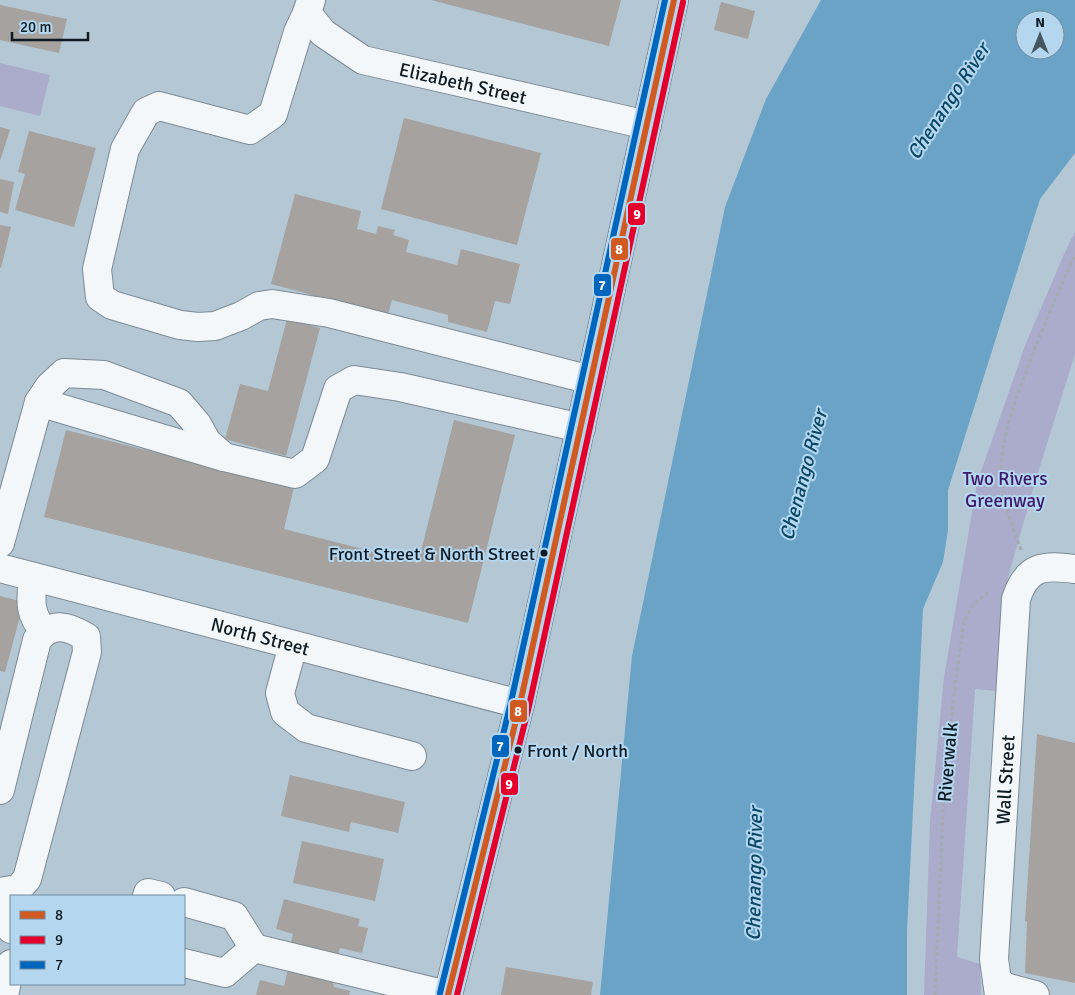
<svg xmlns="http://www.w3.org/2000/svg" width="1075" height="995" viewBox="0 0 1075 995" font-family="Signika,sans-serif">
<rect width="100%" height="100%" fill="#b4c7d5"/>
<!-- green -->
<g fill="#ababcc">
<polygon points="0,63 50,75 40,116 0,106"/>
<polygon points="1075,232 1075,354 1036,479 1004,592 997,691 975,689 957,957 980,964 981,995 924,995 930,822 944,677 977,483 1026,343 1065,252"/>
</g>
<!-- water -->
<path fill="#6aa3c6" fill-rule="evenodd" d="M821,0H1075V153L1040,199L948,490V530L943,562L923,609L907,931V995H600L632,656L725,207L766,99ZM1025,20H1055V50H1025Z"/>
<!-- building -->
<g fill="#a6a29f">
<polygon points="431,0 621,0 609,46"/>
<polygon points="721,2 755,11 748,39 714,30"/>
<polygon points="0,5 67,19 59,53 0,40"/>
<polygon points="404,118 541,153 517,245 381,209"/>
<polygon points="0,127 10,130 0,161"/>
<polygon points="29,131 96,148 74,227 15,210 25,174 18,172"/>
<polygon points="0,179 14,182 8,214 0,212"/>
<polygon points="295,194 361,211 357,229 376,234 378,226 395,230 393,235 409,240 406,252 457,265 461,249 520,264 510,304 495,301 487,332 448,322 448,315 392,300 388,315 271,284"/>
<polygon points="0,225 11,227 1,268 0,268"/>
<polygon points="287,319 320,328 286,456 225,439 240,384 268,391"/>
<polygon points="454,420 515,435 468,623 44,517 66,430 294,487 284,529 418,563"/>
<polygon points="0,596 24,602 5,672 0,671"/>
<polygon points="1037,734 1075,743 1075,983 1025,973 1027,922 1025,921"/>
<polygon points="290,775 405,802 398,833 351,822 349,832 281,816"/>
<polygon points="302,841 384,859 375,901 293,883"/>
<polygon points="284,899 360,919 358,926 368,928 362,953 340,948 337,958 290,946 293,934 276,929"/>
<polygon points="506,967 593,982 591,995 501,995"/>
<polygon points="288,969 332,980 334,987 350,991 349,995 256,995 260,980 284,986"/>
</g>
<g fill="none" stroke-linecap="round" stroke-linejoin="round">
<!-- minor casing -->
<g stroke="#7c8a95" stroke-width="30">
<g id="minor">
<path id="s1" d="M311,0L307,13L323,33L363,60L647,125"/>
<polyline points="307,13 298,32 273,114 250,130 159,106 146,112 125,149 97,269 100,297 112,305 180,325 198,327 215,326 241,316 259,306 272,304 329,313 591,380"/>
<polyline points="39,402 224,457 295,474 315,459 338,389 354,380 400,387 581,428"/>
<polyline points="0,543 39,402 49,387 64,373 104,375 179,403 197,424 207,442 224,457"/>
<path id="s2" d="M0,568L520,704"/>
<path d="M33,577C31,599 28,613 44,631"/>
<polyline points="293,645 280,693 285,712 306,728 412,756"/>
<path d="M0,790L37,640C52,621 68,626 86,637L87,652L27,879L18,889L0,892"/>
<polyline points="0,895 11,929"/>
<polyline points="147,896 148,893 161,896"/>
<polyline points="184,902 234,916 254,948 447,995"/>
<polyline points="184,963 225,973 254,948"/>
<polyline points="997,980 1005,987 1035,995"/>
<polyline points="4,995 11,964"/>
<path id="s3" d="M999,995L994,959L1016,599C1027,565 1044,565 1075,569"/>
</g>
</g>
<!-- major casing -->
<g stroke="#7c8a95" stroke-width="30">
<polyline id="major" points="448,995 520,704 674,0"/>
</g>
<!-- path -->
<g stroke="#a5acb0" stroke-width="3" stroke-dasharray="4 2.5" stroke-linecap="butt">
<path d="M1021,550C1013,527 1002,502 1001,477C1000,439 1015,401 1028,367C1042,329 1058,292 1075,255"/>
<polyline points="935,995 944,789 954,693 964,622 973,605 990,591"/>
</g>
<!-- minor -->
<use href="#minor" stroke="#f4f7f9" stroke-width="28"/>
<!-- major -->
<use href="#major" stroke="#f4f7f9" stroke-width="28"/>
<!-- bus-1 casing -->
<g stroke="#b4d7ef" stroke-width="10">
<polyline id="bus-1" points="448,995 520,704 674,0"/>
</g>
<!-- bus-2 casing -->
<g stroke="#b4d7ef" stroke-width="10">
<polyline id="bus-2" points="457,995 529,706 683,2"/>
</g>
<!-- bus-3 casing -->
<g stroke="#b4d7ef" stroke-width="10">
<polyline id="bus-3" points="440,993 511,702 665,0"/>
</g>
<!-- bus-1 -->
<use href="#bus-1" stroke="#d05a22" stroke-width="6"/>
<!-- bus-2 -->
<use href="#bus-2" stroke="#e4002b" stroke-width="6"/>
<!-- bus-3 -->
<use href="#bus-3" stroke="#0065bd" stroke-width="6"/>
</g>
<!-- markers -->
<g fill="#0d1a23" stroke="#b4d7ef" stroke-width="2">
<circle cx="544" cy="553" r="4.5"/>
<circle cx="518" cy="750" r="4.5"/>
</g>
<g text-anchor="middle" stroke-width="4" stroke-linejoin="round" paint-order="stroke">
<!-- bus labels -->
<g font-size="18" fill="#0d1a23" stroke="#b4d7ef" text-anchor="end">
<text x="535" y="560">Front Street &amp; North Street</text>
<text x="527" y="757" text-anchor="start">Front / North</text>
</g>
<!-- street labels -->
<g font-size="19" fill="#0d1a23" stroke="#b4d7ef">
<text dy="7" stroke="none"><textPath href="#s1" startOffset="190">Elizabeth Street</textPath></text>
<text dy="7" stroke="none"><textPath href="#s2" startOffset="269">North Street</textPath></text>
<text transform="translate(947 762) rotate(-85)" y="7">Riverwalk</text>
<text dy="7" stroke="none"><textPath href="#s3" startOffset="216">Wall Street</textPath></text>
</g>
<!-- park labels -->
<g font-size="19" fill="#3c1a69" stroke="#b4d7ef">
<text x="1005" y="485">Two Rivers<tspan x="1005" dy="22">Greenway</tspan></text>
</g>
<!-- water labels -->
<g font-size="20" font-style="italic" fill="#0a4665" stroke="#b4d7ef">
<text transform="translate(948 101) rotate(-57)" y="7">Chenango River</text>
<text transform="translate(803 475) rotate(-75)" y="7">Chenango River</text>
<text transform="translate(754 874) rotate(-89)" y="7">Chenango River</text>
</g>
</g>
<g stroke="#b4d7ef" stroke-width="2">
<rect x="627" y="202" width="19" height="24" rx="5" fill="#e4002b"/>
<rect x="610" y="237" width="19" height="24" rx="5" fill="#d05a22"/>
<rect x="593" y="273" width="19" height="24" rx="5" fill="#0065bd"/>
<rect x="509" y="699" width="19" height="24" rx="5" fill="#d05a22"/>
<rect x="491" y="734" width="19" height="24" rx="5" fill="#0065bd"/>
<rect x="500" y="772" width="19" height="24" rx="5" fill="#e4002b"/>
</g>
<g font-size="14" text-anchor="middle" font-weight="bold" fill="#fff">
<text x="637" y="219">9</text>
<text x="619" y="254">8</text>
<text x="602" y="290">7</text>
<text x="518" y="716">8</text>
<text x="500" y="751">7</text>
<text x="509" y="789">9</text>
</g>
<!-- legend -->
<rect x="10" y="895" width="175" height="90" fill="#b4d7ef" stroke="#718b9d"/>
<rect x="20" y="911" width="25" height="8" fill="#d05a22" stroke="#718b9d"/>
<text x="55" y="920" font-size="15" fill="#0d1a23">8</text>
<rect x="20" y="936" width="25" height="8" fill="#e4002b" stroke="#718b9d"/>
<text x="55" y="945" font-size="15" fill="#0d1a23">9</text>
<rect x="20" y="961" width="25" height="8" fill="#0065bd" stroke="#718b9d"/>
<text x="55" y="970" font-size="15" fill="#0d1a23">7</text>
<!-- north arrow -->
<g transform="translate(1040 35)"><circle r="24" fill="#b4d7ef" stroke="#718b9d"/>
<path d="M0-4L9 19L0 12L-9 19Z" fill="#475761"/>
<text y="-8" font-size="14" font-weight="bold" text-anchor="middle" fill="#0d1a23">N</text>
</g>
<!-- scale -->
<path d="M12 32v8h76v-8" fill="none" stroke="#0d1a23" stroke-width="2.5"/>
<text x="20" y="32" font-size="15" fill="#0d1a23" stroke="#b4d7ef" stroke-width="4" paint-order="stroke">20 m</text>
</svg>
